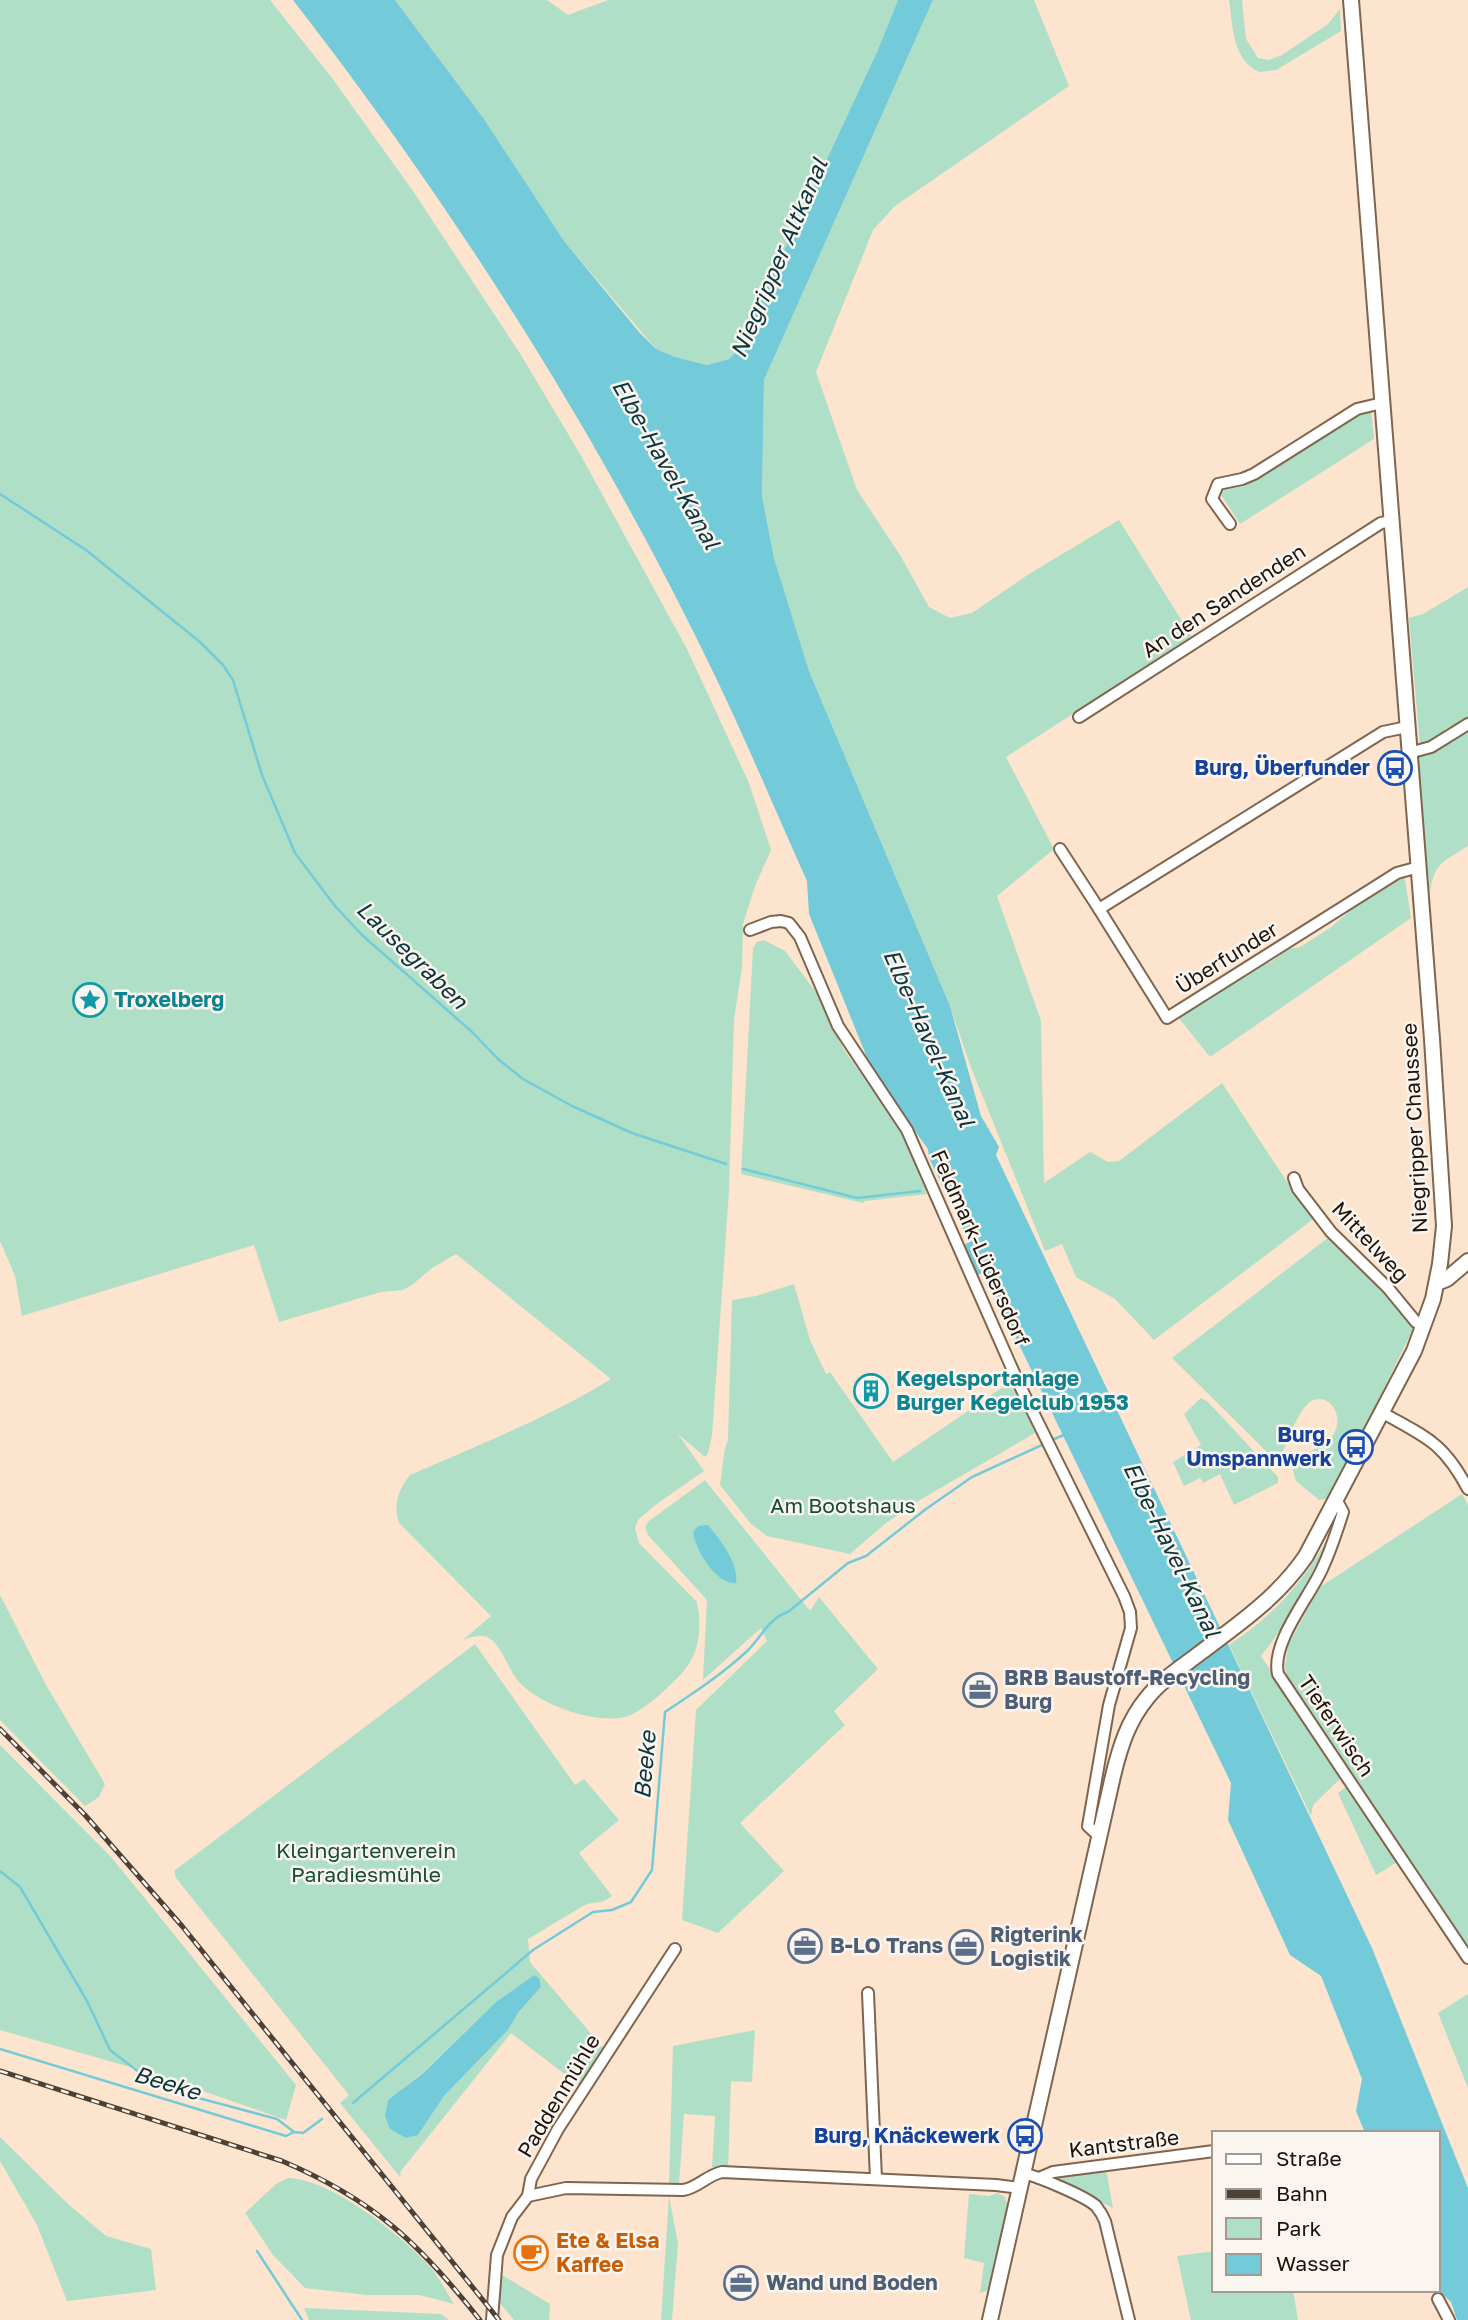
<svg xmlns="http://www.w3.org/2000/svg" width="1468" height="2320" viewBox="0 0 1468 2320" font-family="'Golos Text',sans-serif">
<rect width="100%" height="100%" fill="#fce4cf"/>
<!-- green -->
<g fill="#b0dfc7" fill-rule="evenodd">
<path d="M0,0H270L332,78L413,191L521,355L580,454L687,649L749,783L771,850L755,886L743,924L742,968L734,1019L729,1191L712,1436L708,1453L705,1457L678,1434L704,1471L654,1506L638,1520L635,1528L639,1543L697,1602C702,1627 700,1654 682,1673C670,1686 645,1710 628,1716C598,1726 540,1705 519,1682C508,1670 503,1647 489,1638C481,1633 471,1637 463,1640L491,1616L399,1523C393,1505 398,1490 410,1475C478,1445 548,1418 611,1379L456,1254L432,1268L412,1285L403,1290L381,1292L279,1322L254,1245L22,1316L15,1276L0,1241Z"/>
<polygon points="395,0 547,0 568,15 608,0 898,0 877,52 737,351 729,359 707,365 675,357 656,349 564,241 484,119"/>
<polygon points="933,0 1034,0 1069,86 895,206 873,230 816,372 857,490 900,555 929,607 950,618 972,613 1029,574 1119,520 1192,637 1006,757 1054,849 997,896 1041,1021 1044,1183 1090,1152 1108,1162 1119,1161 1222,1083 1287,1182 1316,1217 1154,1340 1115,1299 1076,1277 1062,1244 1045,1251 970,1065 950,1006 809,671 774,558 762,496 764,380"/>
<path d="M1229,0H1242L1246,39L1258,58L1269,60L1282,55L1328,24L1340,9L1341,31L1276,70L1259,72C1232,59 1233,26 1229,0Z"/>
<polygon points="1371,409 1374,439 1240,524 1218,490 1341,421"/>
<polygon points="1468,587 1468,719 1454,728 1451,726 1445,729 1445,735 1420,746 1409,618 1423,614"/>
<path d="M1468,730V846C1443,862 1434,862 1430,894L1417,757L1422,754L1427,755Z"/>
<polygon points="1404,874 1411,918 1210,1057 1178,1017 1257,967 1271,962 1288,949 1300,947 1330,928 1362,901"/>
<polygon points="764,940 785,951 819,996 844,1050 886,1107 909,1146 927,1194 865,1201 863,1203 741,1174 753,948 757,942"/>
<path d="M1329,1237L1371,1276L1414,1327L1330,1498L1319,1500L1296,1481L1293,1470L1296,1459C1308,1452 1325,1446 1333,1435C1348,1413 1322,1384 1304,1408C1293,1423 1286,1445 1278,1463L1172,1358Z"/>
<path d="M794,1284L810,1340L826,1374L830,1372L893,1462L1012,1381L1035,1433L913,1504L886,1523L850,1554L767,1536L751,1524L720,1485C723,1470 722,1454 728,1440L732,1300L756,1296Z"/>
<polygon points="1201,1398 1208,1402 1278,1477 1278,1483 1234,1505 1220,1474 1203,1483 1200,1478 1184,1486 1173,1462 1201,1445 1184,1414"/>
<polygon points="705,1480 810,1611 819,1597 878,1669 834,1711 845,1725 740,1823 784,1871 718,1933 682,1920 696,1710 767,1641 761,1628 703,1680 707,1600 648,1535 645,1527 649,1521"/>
<polygon points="1462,1494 1468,1505 1468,1951 1290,1684 1285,1668 1288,1645 1320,1587"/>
<path d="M1336,1524C1315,1578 1296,1611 1261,1656L1341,1778L1313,1805L1311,1816L1229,1645C1279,1612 1308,1576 1336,1524Z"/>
<polygon points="0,1595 46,1685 105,1784 99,1797 85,1806 0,1720"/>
<path d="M475,1644L575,1785L584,1779L619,1820L579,1853L612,1896C599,1906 595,1900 583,1906L528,1939L530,1962L604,2049L579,2085L511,2033L401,2171L400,2177L340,2103L349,2095L176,1878L174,1871ZM534,1975L541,1987L518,2013L508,2030L444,2096L418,2135L389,2100L421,2074L496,2002Z"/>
<polygon points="0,1745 112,1858 296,2085 286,2120 148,2072 0,2030"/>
<polygon points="1349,1785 1399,1861 1376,1875 1338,1793"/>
<polygon points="1468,1994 1468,2088 1438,2013"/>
<polygon points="755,2030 752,2082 731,2081 728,2169 712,2167 715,2116 684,2114 679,2184 669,2183 673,2046"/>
<polygon points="0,2137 68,2204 106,2236 151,2249 156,2290 67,2301 37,2225 0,2161"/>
<polygon points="1106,2169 1113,2208 1051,2178"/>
<path d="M288,2178C331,2179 403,2236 431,2268C440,2279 447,2293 454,2304L419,2295H367L305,2288L273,2255L245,2213L276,2184Z"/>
<polygon points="997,2193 1005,2197 1008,2208 1011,2208 992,2289 980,2293 984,2263 964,2258 969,2194 989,2196"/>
<polygon points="669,2196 678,2244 672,2320 661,2320"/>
<polygon points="1214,2251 1214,2290 1293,2290 1298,2320 1191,2320 1177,2256"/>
<polygon points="502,2275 550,2304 549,2320 514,2320 499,2302"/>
<polygon points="304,2308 441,2314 449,2320 309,2320"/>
</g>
<!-- water -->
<g fill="#73cbda">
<path d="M293,0H395L484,119L564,241L639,332L656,349L675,357L707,365L729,359L737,351L877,52L898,0H933L764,380L762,496L774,558L809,671L950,1006L981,1116L999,1147L996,1155L1372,1948L1468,2188V2320H1457L1451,2302L1438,2290V2133H1365L1356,2111L1362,2079L1321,1976L1290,1955L1228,1820L1231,1783L984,1272L978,1275L964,1245L969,1242L929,1158L928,1149L874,1075L809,914L807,881C777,814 748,745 716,678C601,438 456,210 293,0Z"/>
<path d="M708,1525C720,1539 739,1564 736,1583C716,1585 695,1549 693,1532L698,1526Z"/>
<polygon points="534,1975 539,1978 541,1987 518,2013 508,2030 444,2096 418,2135 406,2138 390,2129 385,2116 388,2100 422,2074 496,2002"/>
</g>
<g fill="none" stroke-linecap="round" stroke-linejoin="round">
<!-- stream -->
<g stroke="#73cbda" stroke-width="2.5">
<polyline points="0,494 86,550 200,642 223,665 233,680 262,775 295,853 335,906 362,935 471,1031 498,1059 523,1079 572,1106 632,1133 726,1164"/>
<polyline points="743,1169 857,1198 920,1191"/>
<polyline points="1050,1441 1066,1434"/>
<polyline points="0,1871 20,1887 87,2001 110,2050 144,2076 191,2096 277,2119 294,2132"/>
<polyline points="0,2049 286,2136 294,2132 303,2133 322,2119"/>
<path d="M353,2103L533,1950L593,1912L612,1910L631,1902L652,1870L665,1712C692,1694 721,1675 745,1653C760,1640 768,1618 788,1612L848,1563L866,1556L926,1509L972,1477L1044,1444"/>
<polyline points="257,2251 302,2320"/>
</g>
<!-- street casing -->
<g stroke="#7f654e" stroke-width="14">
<g id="street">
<polyline points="1230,524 1212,499 1218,484 1242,479 1254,474 1357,409 1382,403"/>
<polyline points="1079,717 1381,523 1391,521"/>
<polyline points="1407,727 1383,732 1099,909 1167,1018 1397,873 1419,867"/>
<polyline points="1409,753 1431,747 1468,724"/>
<polyline points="1060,849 1099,909"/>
<polyline points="750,930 771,922 781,921 789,923 800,937 838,1026 907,1130 1018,1382 1124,1596 1130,1612 1131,1628 1109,1705 1088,1826 1099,1836"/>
<polyline points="1294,1178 1298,1189 1331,1232 1388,1288 1416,1322 1424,1327"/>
<path d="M1383,1413C1427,1438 1443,1442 1468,1489"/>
<path d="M1337,1501L1343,1512C1337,1531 1331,1550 1322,1569C1309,1598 1271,1642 1278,1674L1468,1958"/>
<polyline points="868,1993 876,2179"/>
<path d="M1023,2173C1039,2177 1085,2196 1096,2206C1100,2211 1103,2216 1105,2221L1129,2320"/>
<polyline points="1039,2178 1053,2172 1214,2151"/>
<path d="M528,2196L566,2188L683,2190C698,2188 707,2175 722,2172L996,2185L1020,2188"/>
<polyline points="1438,2299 1449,2320"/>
<polyline points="492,2320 497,2255 512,2217 528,2196 531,2179 558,2129 675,1949"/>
</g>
</g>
<!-- secondary casing -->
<g stroke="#7f654e" stroke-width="18">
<g id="secondary">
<polyline points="1437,1283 1447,1279 1468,1261"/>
<path d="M990,2320L1113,1776C1120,1747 1128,1721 1147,1698C1161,1680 1182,1667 1200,1653C1239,1624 1278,1597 1306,1556L1414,1351L1433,1299L1440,1264L1444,1226L1432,1039L1351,0"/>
</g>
</g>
<!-- street -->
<use href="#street" stroke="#fff" stroke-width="10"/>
<!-- secondary -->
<use href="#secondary" stroke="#fff" stroke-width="14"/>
<!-- rail casing -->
<g stroke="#4d4034" stroke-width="5">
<g id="rail">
<polyline points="0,1729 85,1815 182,1926 499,2320"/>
<path d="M0,2071L282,2161C374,2200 419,2243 480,2320"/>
</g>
</g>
<!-- rail -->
<use href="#rail" stroke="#fbf5ef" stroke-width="2.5" stroke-dasharray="8" stroke-linecap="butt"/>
</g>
<!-- icons -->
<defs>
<g id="bus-ring" transform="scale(1.75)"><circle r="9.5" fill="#fbf5ef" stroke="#1a4fb4" stroke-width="1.5"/><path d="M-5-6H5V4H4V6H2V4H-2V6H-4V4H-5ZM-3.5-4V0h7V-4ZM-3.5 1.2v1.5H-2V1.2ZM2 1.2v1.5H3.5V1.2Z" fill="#1a4fb4"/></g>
<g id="sight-ring" transform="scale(1.75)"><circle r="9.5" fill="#fbf5ef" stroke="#0f9aa8" stroke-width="1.5"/><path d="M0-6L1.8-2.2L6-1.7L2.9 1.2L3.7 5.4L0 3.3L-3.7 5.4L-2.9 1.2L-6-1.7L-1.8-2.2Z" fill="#0f9aa8"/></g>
<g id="building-ring" transform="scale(1.75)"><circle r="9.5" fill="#fbf5ef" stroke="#0f9aa8" stroke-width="1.5"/><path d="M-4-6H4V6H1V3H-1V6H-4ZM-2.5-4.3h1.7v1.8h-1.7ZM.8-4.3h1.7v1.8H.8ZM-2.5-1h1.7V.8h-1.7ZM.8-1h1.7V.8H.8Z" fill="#0f9aa8"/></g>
<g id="office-ring" transform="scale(1.75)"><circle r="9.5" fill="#fbf5ef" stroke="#5c6f8a" stroke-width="1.5"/><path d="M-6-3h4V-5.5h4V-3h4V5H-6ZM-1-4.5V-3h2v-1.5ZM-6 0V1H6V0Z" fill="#5c6f8a"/></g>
<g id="cafe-ring" transform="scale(1.75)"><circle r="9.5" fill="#fbf5ef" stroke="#e8710a" stroke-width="1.5"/><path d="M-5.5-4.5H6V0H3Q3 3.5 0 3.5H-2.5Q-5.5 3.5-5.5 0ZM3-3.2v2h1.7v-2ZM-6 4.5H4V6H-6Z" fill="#e8710a"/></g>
</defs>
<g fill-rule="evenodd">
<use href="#bus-ring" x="1395" y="768"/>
<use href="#sight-ring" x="90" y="1000"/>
<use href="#building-ring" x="871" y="1391"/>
<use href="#bus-ring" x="1356" y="1447"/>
<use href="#office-ring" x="980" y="1690"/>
<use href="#office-ring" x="805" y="1946"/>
<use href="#office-ring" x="966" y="1947"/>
<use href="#bus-ring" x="1025" y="2136"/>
<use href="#cafe-ring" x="531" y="2253"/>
<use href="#office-ring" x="741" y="2283"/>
</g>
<g text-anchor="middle" stroke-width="5" stroke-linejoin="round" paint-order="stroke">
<!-- street labels -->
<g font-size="21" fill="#1d130a" stroke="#fbf5ef">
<text transform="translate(1224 601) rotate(-33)" y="7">An den Sandenden</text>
<text transform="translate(1227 958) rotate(-32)" y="7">Überfunder</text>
<text transform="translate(1415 1128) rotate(-93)" y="7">Niegripper Chaussee</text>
<text transform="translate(1370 1242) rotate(47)" y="7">Mittelweg</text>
<text transform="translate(980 1248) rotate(66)" y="7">Feldmark-Lüdersdorf</text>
<text transform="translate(1336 1726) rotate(56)" y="7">Tieferwisch</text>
<text transform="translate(559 2096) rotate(-59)" y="7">Paddenmühle</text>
<text transform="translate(1124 2144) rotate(-7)" y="7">Kantstraße</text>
</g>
<!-- transit labels -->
<g font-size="21" font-weight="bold" fill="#164399" stroke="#fbf5ef" text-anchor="end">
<text x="1370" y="775">Burg, Überfunder</text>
<text x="1332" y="1442">Burg,<tspan x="1332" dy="24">Umspannwerk</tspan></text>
<text x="1000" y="2143">Burg, Knäckewerk</text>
</g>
<!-- culture labels -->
<g font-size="21" font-weight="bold" fill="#0d838f" stroke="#fbf5ef" text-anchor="start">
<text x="114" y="1007">Troxelberg</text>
<text x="896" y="1386">Kegelsportanlage<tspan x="896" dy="24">Burger Kegelclub 1953</tspan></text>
</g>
<!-- park labels -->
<g font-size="21" fill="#154e37" stroke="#fbf5ef">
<text x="843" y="1513">Am Bootshaus</text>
<text x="366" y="1858">Kleingartenverein<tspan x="366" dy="24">Paradiesmühle</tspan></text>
</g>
<!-- service labels -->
<g font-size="21" font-weight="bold" fill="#4e5e75" stroke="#fbf5ef" text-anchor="start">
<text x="1004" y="1685">BRB Baustoff-Recycling<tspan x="1004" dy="24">Burg</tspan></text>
<text x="990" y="1942">Rigterink<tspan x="990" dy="24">Logistik</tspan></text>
<text x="830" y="1953">B-LO Trans</text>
<text x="766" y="2290">Wand und Boden</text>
</g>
<!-- food labels -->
<g font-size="21" font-weight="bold" fill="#c56008" stroke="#fbf5ef" text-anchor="start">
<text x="556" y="2248">Ete &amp; Elsa<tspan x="556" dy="24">Kaffee</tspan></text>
</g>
<!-- water labels -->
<g font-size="23" font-style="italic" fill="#0a353c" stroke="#fbf5ef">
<text transform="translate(779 258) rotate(-67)" y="8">Niegripper Altkanal</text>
<text transform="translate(666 464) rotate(60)" y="8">Elbe-Havel-Kanal</text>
<text transform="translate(412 955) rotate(44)" y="8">Lausegraben</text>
<text transform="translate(929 1038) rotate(66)" y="8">Elbe-Havel-Kanal</text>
<text transform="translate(1172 1550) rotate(64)" y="8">Elbe-Havel-Kanal</text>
<text transform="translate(645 1765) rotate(-85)" y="8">Beeke</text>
<text transform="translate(167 2083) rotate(17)" y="8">Beeke</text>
</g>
</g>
<!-- legend -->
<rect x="1212" y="2131" width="228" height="161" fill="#fbf5ef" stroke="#a29b93" stroke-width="2"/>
<rect x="1226" y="2154" width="35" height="10" fill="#ffffff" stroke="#a29b93" stroke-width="2"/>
<text x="1276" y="2166" font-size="21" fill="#1d130a">Straße</text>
<rect x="1226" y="2189" width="35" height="10" fill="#4d4034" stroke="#a29b93" stroke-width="2"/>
<text x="1276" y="2201" font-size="21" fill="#1d130a">Bahn</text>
<rect x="1226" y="2218" width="35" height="21" fill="#b0dfc7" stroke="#a29b93" stroke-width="2"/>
<text x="1276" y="2236" font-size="21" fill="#1d130a">Park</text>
<rect x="1226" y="2254" width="35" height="21" fill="#73cbda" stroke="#a29b93" stroke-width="2"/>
<text x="1276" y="2271" font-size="21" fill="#1d130a">Wasser</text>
</svg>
